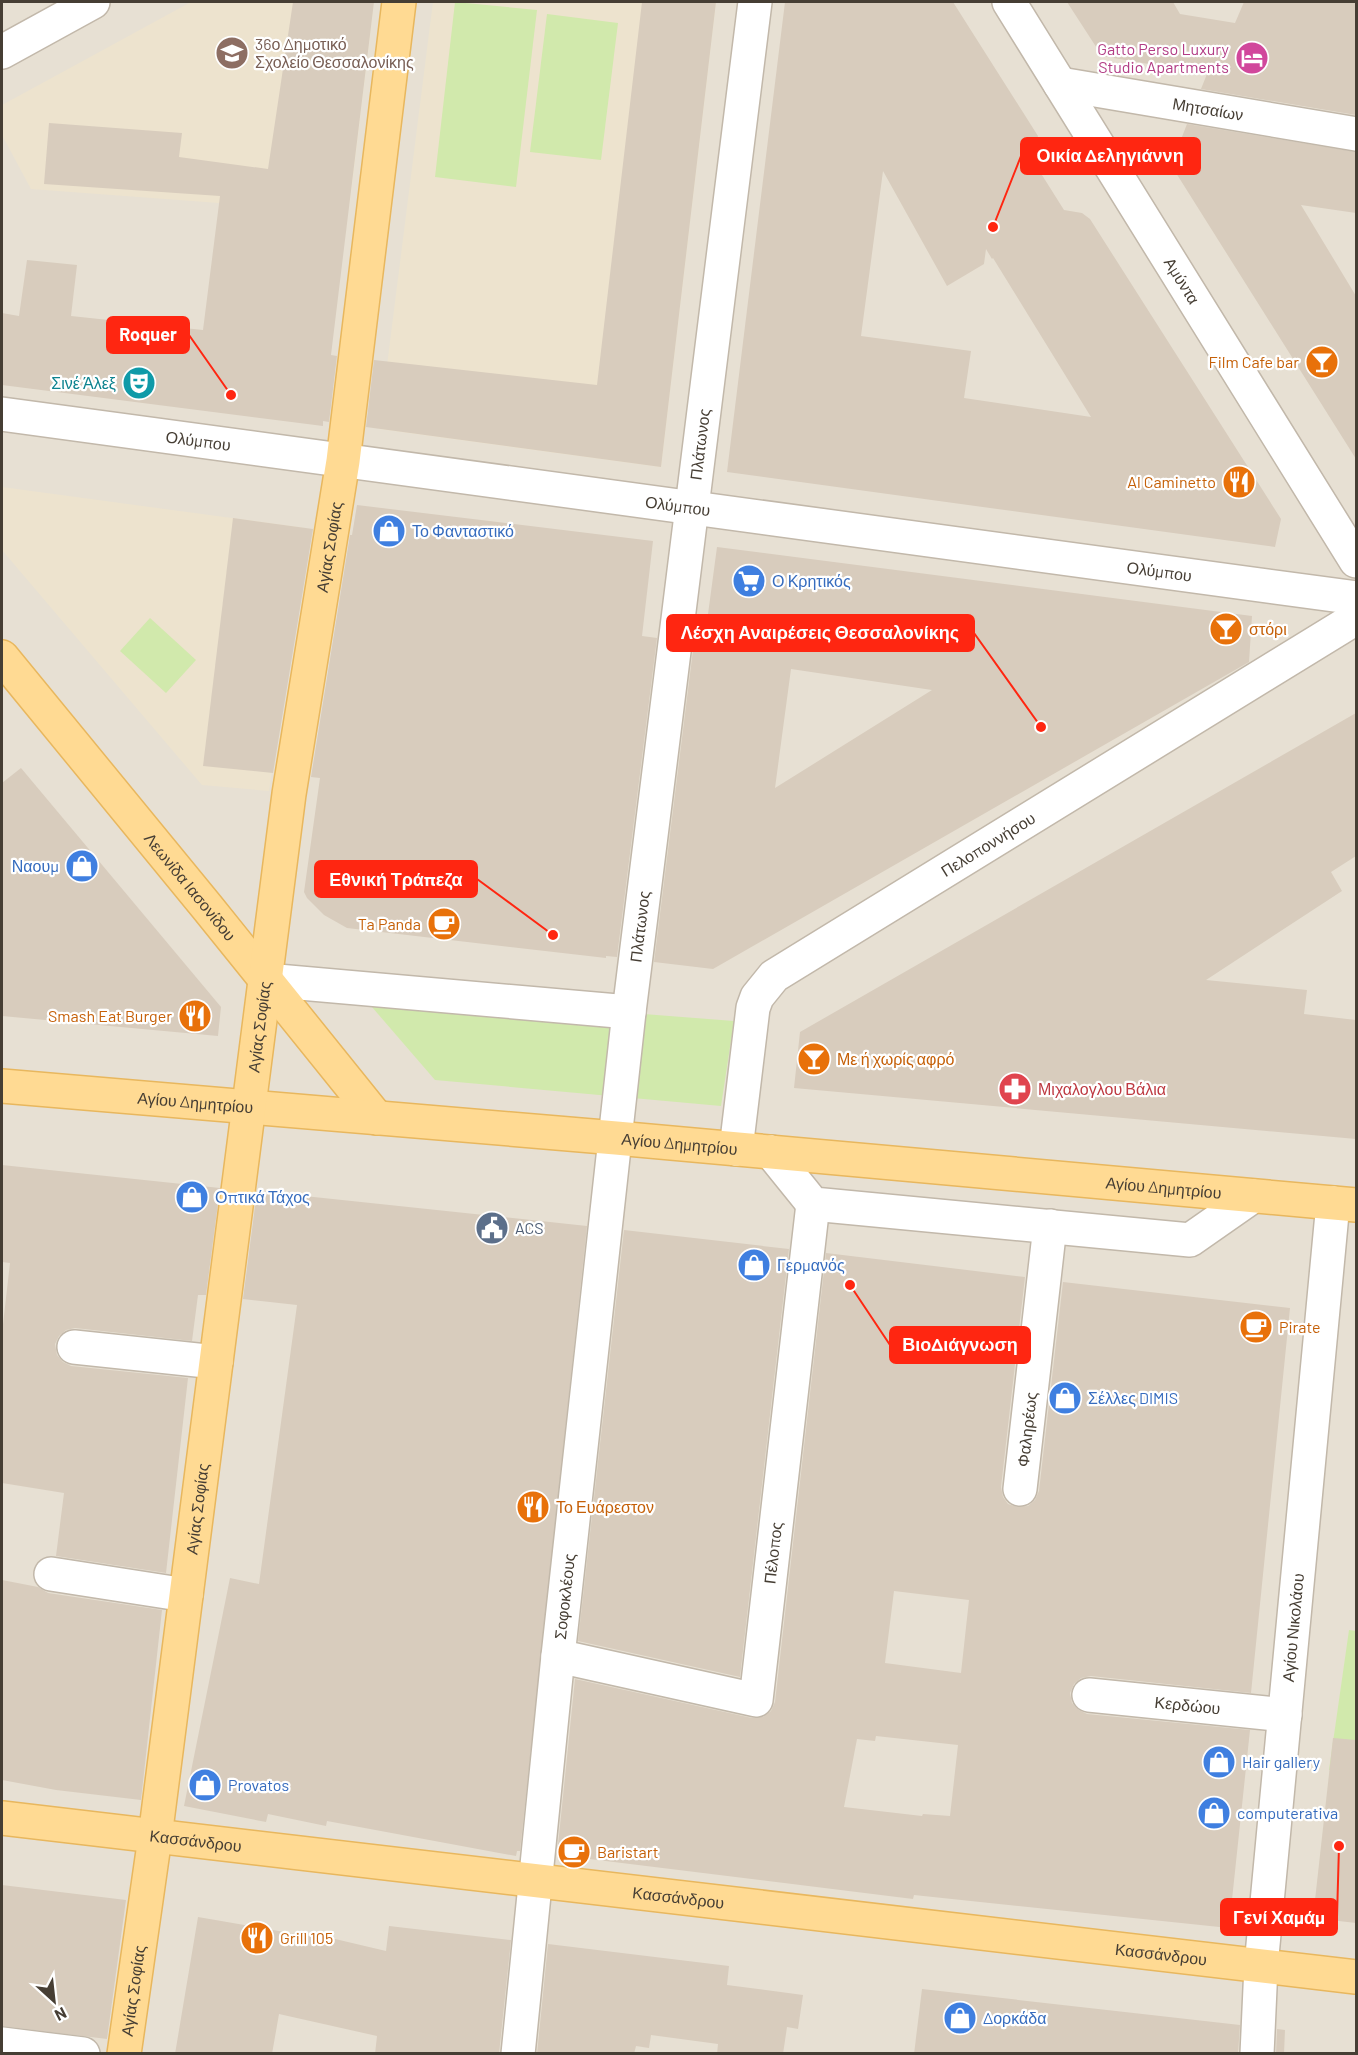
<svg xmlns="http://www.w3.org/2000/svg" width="1358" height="2055" viewBox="0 0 1358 2055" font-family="Barlow,sans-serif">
<rect width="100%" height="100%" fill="#f3eee5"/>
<!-- residential -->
<polygon fill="#e7e0d3" points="2,2 1356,2 1356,2053 2,2054"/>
<!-- education -->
<g fill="#ede3ce">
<polygon points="191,2 374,2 350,201 219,203 31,189 2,135 2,105"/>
<polygon points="433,2 716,2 661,467 379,429"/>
<polygon points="2,487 305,528 269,791 202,785 2,550"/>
</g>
<!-- green -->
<g fill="#d1e9ac">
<polygon points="455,2 537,10 516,187 435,177"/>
<polygon points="547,14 618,23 601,160 530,152"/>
<polygon points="150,618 196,660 166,693 120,651"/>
<polygon points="359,992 734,1021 721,1106 435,1080"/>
<polygon points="1349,1630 1356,1631 1356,1773 1329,1770"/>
</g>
<!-- building -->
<g fill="#d8ccbd" fill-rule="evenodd">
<polygon points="293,2 374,2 331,355 337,356 329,422 323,421 323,426 2,385 2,313 19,316 27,260 77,265 71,316 203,330 220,196 44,184 49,123 182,133 179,157 268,169"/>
<polygon points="642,2 716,2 661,467 366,427 374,360 597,385"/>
<path d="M785,2H953L1038,136L1030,156L1064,210L1082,213L1090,219L1281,519L1275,547L727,472ZM883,171L947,286L984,264L986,249L992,259L993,258L1091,417L964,398L971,351L861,336Z"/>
<polygon points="1067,2 1173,2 1180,14 1235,23 1244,2 1356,2 1356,115 1201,89 1207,74 1102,56"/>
<polygon points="1187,124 1356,152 1356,213 1301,205 1356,296 1356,459 1171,165"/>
<polygon points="357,505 653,541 642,636 657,638 617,957 606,956 606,958 347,928 324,915 307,898 304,892 320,778 311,777 350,535 352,535"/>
<polygon points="233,518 313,529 273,773 203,766"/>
<path d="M717,547L1252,616L1249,662L713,969L654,962L694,642L704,644ZM791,669L932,690L775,788Z"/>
<polygon points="1356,713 1356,856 1331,872 1342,891 1206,980 1307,990 1304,1014 1356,1020 1356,1139 794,1088 800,1032"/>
<polygon points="21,768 221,1007 218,1036 2,1016 2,783"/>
<polygon points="2,1165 220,1188 206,1295 198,1295 192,1341 75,1328 66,1330 59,1336 55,1344 57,1355 63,1362 71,1366 188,1378 166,1573 56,1556 64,1493 2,1483 2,1333 10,1263 2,1262"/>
<polygon points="257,1191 587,1226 520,1851 517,1851 516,1856 327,1821 326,1826 268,1814 266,1822 184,1806 230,1578 259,1584 297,1305 243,1299"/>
<polygon points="624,1230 789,1249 740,1677 578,1641"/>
<path d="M826,1253L1025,1277L1001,1487L1003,1497L1008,1504L1017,1507L1028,1506L1035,1500L1039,1491L1063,1282L1290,1308L1251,1693L1091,1676L1081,1678L1074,1684L1070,1693L1072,1703L1079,1710L1087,1714L1250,1730L1229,1928L914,1895L913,1899L557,1855L575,1679L752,1718L763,1717L771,1711L775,1702ZM894,1591L969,1600L961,1673L885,1663ZM876,1736L958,1745L950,1816L923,1814L922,1816L844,1807L857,1739L875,1741Z"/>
<polygon points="2,1580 38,1587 48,1593 162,1610 141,1800 56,1790 2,1780"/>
<polygon points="1333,1738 1356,1740 1356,1923 1313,1918"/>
<polygon points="2,1885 126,1900 107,2039 2,2026"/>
<polygon points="198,1917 314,1937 314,1934 386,1951 389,1926 511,1940 499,2054 375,2054 377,2036 279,2014 272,2054 175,2054"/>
<polygon points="548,1944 729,1966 727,1985 803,1995 798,2029 787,2027 783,2054 717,2054 718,2044 651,2035 649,2048 636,2046 634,2054 537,2054"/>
<polygon points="922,1989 1240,2025 1238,2054 914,2054"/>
<polygon points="1277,2029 1285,2030 1284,2054 1276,2054"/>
</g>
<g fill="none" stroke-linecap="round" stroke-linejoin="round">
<!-- minor casing -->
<g stroke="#c2b8aa" stroke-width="36">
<g id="minor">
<path id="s1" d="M1009,2L1356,561"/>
<polyline points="2,52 93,2"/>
<path id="s2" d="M1060,84L1356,134"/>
<path id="s3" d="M2,414L1356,598"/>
<polyline points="266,980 629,1012"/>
<path id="s4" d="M736,1149L753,1008L757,997L774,976L1356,618"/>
<polyline points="771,1152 813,1204 1190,1240 1253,1196"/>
<polyline points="74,1347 216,1362"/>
<path id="s5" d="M1020,1489L1050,1226"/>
<polyline points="51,1574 186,1595"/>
<path id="s6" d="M558,1656L756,1700L813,1204"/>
<path id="s7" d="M1089,1695L1285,1715"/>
<polyline points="2,2044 83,2054"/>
<path id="s8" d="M518,2054L558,1656L629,1012L755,2"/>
<path id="s9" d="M1257,2054L1261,1966L1333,1203"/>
</g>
</g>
<!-- major casing -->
<g stroke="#e8b75e" stroke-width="36">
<g id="major">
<path id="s10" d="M2,657L207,907L377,1118"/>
<path id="s11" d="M2,1086L616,1138L1356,1205"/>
<path id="s12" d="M2,1818L1356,1977"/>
<path id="s13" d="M124,2054L155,1837L289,794L343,461L399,2"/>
</g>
</g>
<!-- minor -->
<use href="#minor" stroke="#fff" stroke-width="33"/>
<!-- major -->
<use href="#major" stroke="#ffda93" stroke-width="33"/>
</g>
<!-- icons -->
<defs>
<g id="school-disc" transform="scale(1.725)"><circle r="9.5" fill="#8d6e63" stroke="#fff"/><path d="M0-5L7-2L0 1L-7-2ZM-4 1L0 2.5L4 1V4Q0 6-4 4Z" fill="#fff"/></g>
<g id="hotel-disc" transform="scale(1.725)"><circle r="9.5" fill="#d1479c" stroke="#fff"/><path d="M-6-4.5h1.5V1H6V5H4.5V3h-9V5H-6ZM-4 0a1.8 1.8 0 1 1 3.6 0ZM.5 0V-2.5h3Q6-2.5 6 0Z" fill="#fff"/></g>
<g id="bar-disc" transform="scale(1.725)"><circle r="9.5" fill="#e8710a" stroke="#fff"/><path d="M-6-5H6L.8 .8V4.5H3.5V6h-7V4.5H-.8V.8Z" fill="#fff"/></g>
<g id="theatre-disc" transform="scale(1.725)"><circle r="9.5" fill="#0f9aa8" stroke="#fff"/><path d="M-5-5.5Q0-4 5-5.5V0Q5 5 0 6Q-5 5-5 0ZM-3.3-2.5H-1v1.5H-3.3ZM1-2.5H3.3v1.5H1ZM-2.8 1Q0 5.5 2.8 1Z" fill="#fff"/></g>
<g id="restaurant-disc" transform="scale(1.725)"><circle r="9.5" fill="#e8710a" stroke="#fff"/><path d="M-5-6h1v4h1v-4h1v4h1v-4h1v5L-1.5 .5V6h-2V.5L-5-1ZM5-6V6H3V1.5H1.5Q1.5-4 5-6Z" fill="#fff"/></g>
<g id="shop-disc" transform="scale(1.725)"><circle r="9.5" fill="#3f7fe0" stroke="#fff"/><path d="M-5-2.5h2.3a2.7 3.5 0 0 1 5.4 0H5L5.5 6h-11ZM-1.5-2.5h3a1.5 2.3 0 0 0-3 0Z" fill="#fff"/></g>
<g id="supermarket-disc" transform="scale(1.725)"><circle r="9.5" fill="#3f7fe0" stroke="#fff"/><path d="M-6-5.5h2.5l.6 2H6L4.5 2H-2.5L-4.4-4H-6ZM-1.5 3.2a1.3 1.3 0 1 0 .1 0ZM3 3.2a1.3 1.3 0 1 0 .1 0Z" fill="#fff"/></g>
<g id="cafe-disc" transform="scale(1.725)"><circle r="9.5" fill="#e8710a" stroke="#fff"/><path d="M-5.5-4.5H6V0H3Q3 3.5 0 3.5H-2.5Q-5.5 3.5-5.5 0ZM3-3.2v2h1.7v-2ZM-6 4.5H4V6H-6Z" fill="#fff"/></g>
<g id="pharmacy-disc" transform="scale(1.725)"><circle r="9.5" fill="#e0444e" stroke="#fff"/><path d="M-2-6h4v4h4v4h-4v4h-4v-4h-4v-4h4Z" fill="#fff"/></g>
<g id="civic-disc" transform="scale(1.725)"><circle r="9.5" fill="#5c6f8a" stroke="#fff"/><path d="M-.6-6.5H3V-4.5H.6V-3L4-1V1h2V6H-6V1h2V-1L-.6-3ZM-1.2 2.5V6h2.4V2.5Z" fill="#fff"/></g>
</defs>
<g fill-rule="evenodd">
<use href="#school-disc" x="232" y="53"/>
<use href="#hotel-disc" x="1252" y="58"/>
<use href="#bar-disc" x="1322" y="362"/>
<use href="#theatre-disc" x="139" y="383"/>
<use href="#restaurant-disc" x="1239" y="482"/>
<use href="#shop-disc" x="389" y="531"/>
<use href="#supermarket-disc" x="749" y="581"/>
<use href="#bar-disc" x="1226" y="629"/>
<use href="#shop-disc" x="82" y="866"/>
<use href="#cafe-disc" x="444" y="924"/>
<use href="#restaurant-disc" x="195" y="1016"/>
<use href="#bar-disc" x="814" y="1059"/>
<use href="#pharmacy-disc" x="1015" y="1089"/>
<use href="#shop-disc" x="192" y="1197"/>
<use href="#civic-disc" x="492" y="1228"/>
<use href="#shop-disc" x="754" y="1265"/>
<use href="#cafe-disc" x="1256" y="1327"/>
<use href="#shop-disc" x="1065" y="1398"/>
<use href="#restaurant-disc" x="533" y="1507"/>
<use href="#shop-disc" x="1219" y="1762"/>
<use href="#shop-disc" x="205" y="1785"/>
<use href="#shop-disc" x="1214" y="1813"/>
<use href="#cafe-disc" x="574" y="1852"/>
<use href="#restaurant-disc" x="257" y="1938"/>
<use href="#shop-disc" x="960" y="2018"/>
</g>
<g text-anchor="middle" stroke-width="4.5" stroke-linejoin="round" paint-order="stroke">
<!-- education labels -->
<g font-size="16" fill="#785e54" stroke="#fff" text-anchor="start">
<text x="255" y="50">36ο Δημοτικό<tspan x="255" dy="18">Σχολείο Θεσσαλονίκης</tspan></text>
</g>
<!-- hotel labels -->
<g font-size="16" fill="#b23c85" stroke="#fff" text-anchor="end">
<text x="1229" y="55">Gatto Perso Luxury<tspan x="1229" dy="18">Studio Apartments</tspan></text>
</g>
<!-- street labels -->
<g font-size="16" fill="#463e34" stroke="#fff">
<text dy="6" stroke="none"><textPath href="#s2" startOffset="150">Μητσαίων</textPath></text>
<text dy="6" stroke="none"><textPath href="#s1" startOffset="328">Αμύντα</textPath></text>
<text dy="6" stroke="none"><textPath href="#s3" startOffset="198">Ολύμπου</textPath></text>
<text dy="6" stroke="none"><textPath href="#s8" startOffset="1620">Πλάτωνος</textPath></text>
<text dy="6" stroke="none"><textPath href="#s3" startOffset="682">Ολύμπου</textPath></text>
<text dy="6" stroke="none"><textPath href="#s13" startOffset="1521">Αγίας Σοφίας</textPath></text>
<text dy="6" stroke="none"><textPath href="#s3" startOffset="1168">Ολύμπου</textPath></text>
<text dy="6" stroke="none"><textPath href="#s4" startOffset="432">Πελοποννήσου</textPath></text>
<text dy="6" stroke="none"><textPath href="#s10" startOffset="297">Λεωνίδα Ιασονίδου</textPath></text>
<text dy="6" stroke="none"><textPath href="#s8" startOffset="1134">Πλάτωνος</textPath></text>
<text dy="6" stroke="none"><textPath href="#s13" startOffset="1036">Αγίας Σοφίας</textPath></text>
<text dy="6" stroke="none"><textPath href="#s11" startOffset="194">Αγίου Δημητρίου</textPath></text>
<text dy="6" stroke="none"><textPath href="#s11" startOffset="680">Αγίου Δημητρίου</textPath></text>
<text dy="6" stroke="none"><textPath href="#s11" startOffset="1166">Αγίου Δημητρίου</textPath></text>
<text dy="6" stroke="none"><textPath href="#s5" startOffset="60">Φαληρέως</textPath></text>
<text dy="6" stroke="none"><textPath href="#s13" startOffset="550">Αγίας Σοφίας</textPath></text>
<text dy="6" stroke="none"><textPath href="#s6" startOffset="351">Πέλοπος</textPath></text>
<text dy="6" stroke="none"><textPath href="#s8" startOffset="460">Σοφοκλέους</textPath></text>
<text dy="6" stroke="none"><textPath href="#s9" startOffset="428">Αγίου Νικολάου</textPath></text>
<text dy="6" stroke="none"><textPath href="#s7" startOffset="99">Κερδώου</textPath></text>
<text dy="6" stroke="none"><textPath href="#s12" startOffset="195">Κασσάνδρου</textPath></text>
<text dy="6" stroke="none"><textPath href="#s12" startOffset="681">Κασσάνδρου</textPath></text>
<text dy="6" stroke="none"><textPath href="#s12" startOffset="1167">Κασσάνδρου</textPath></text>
<text dy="6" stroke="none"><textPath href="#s13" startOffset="64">Αγίας Σοφίας</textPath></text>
</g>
<!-- food labels -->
<g font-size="16" fill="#c56008" stroke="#fff" text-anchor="start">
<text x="1299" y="368" text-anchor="end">Film Cafe bar</text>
<text x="1216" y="488" text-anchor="end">Al Caminetto</text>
<text x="1249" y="635">στόρι</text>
<text x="421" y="930" text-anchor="end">Ta Panda</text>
<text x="172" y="1022" text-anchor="end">Smash Eat Burger</text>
<text x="837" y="1065">Με ή χωρίς αφρό</text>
<text x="1279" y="1333">Pirate</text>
<text x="556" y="1513">Το Ευάρεστον</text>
<text x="597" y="1858">Baristart</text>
<text x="280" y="1944">Grill 105</text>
</g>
<!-- culture labels -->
<g font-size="16" fill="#0d838f" stroke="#fff" text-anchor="end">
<text x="116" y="389">Σινέ Άλεξ</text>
</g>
<!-- shop labels -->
<g font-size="16" fill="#366cbe" stroke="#fff" text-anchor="start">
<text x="412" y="537">Το Φανταστικό</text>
<text x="772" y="587">Ο Κρητικός</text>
<text x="59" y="872" text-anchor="end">Ναουμ</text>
<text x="215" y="1203">Οπτικά Τάχος</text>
<text x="777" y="1271">Γερμανός</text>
<text x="1088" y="1404">Σέλλες DIMIS</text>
<text x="1242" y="1768">Hair gallery</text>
<text x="228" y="1791">Provatos</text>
<text x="1237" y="1819">computerativa</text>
<text x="983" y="2024">Δορκάδα</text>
</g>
<!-- health labels -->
<g font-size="16" fill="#be3a42" stroke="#fff" text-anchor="start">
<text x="1038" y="1095">Μιχαλογλου Βάλια</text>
</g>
<!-- service labels -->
<g font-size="16" fill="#4e5e75" stroke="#fff" text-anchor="start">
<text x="515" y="1234">ACS</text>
</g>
</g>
<!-- callouts -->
<path fill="none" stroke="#ff2611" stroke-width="2" d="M993 227L1021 156M231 395L189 335M1041 727L974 633M553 935L477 879M850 1285L890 1345M1339 1846L1337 1917"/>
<g fill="#ff2611" stroke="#fff" stroke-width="2">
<circle cx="993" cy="227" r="6"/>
<circle cx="231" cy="395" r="6"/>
<circle cx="1041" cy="727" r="6"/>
<circle cx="553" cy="935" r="6"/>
<circle cx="850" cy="1285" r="6"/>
<circle cx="1339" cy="1846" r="6"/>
</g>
<g fill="#ff2611" stroke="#ff2611" stroke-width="2">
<rect x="1021" y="138" width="179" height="36" rx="6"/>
<rect x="107" y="317" width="82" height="36" rx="6"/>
<rect x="667" y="615" width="307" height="36" rx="6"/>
<rect x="315" y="861" width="162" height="36" rx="6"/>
<rect x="890" y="1327" width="140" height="36" rx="6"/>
<rect x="1221" y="1899" width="116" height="36" rx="6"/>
</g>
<g font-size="18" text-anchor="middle" font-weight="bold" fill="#fff">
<text x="1110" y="162">Οικία Δεληγιάννη</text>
<text x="148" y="341">Roquer</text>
<text x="820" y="639">Λέσχη Αναιρέσεις Θεσσαλονίκης</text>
<text x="396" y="886">Εθνική Τράπεζα</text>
<text x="960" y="1351">ΒιοΔιάγνωση</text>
<text x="1279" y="1924">Γενί Χαμάμ</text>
</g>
<!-- border -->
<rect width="1358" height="2055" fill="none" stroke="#463e34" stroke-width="6"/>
<!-- north arrow -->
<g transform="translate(54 2001) rotate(153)" stroke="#ffffff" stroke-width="4.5" paint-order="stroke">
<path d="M0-4.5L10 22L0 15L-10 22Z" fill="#463e34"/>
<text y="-9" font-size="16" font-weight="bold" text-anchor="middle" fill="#463e34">N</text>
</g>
</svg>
